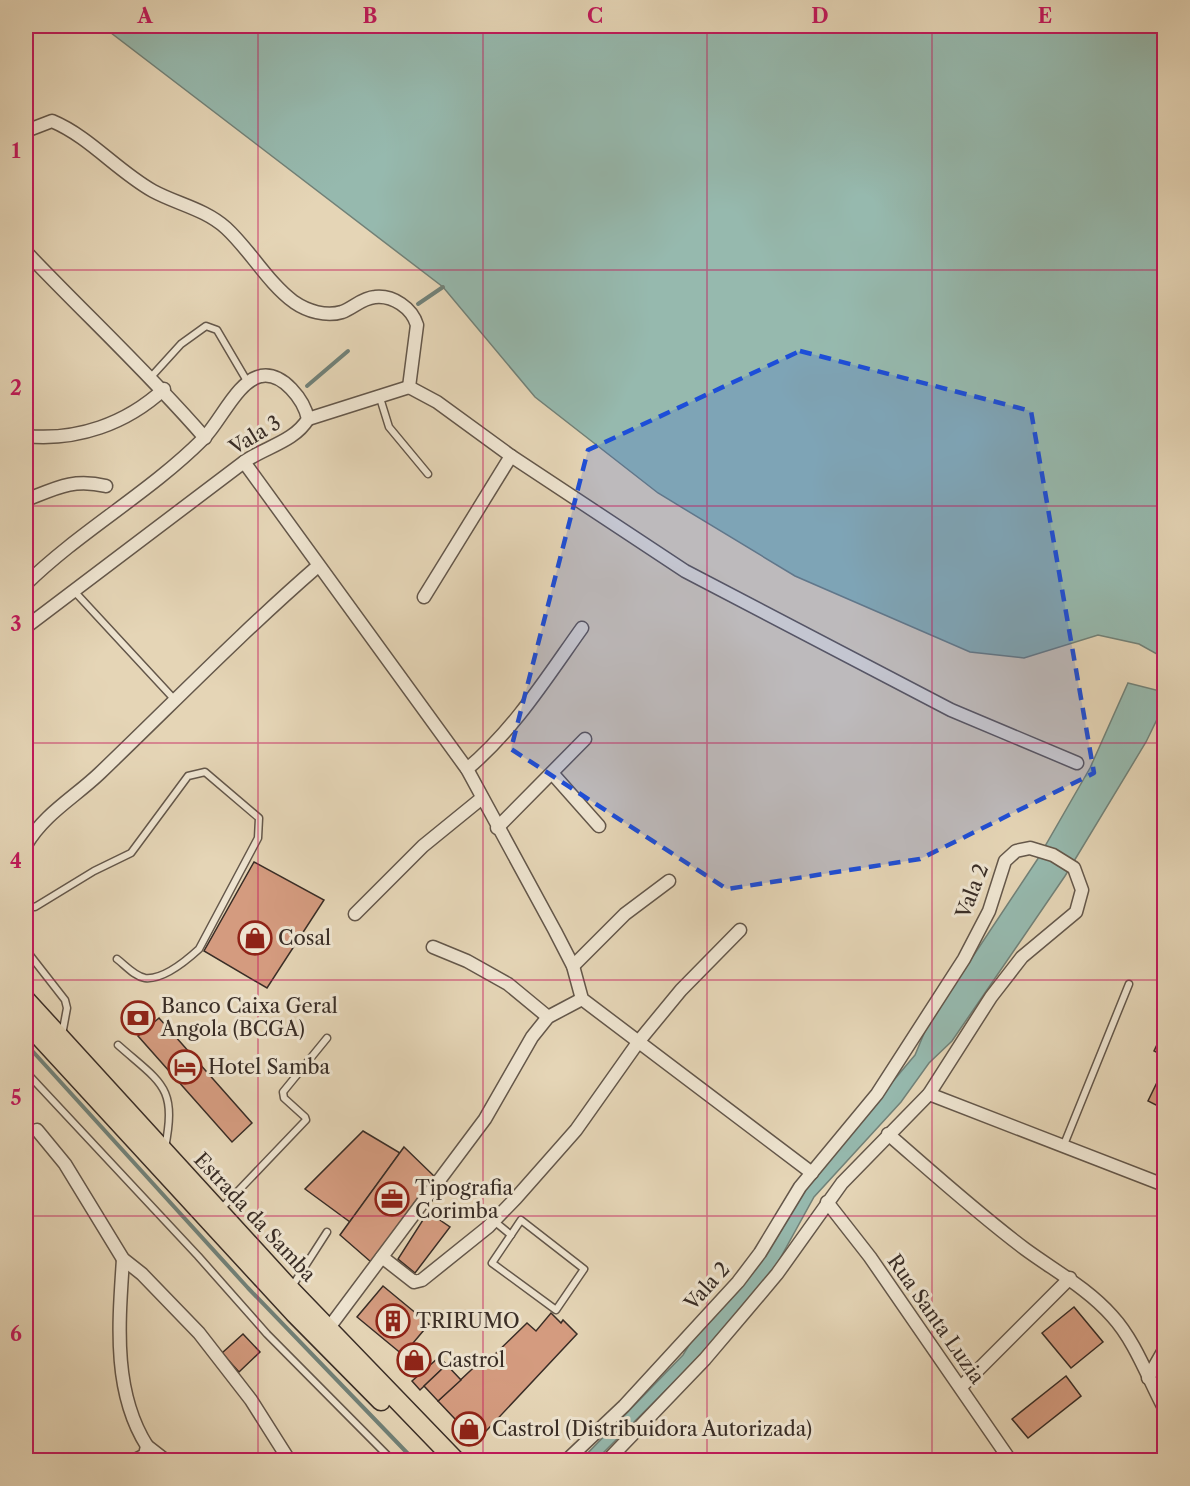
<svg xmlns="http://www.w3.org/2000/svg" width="1190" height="1486" viewBox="0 0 1190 1486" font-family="'Libre Caslon Text',serif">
<rect width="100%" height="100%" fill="#e5d5b6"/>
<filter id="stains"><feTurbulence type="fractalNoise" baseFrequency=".00333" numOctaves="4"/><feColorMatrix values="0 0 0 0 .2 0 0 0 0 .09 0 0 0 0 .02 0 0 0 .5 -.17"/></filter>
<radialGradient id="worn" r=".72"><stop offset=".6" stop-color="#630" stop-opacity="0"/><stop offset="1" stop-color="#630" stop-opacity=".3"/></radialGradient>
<!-- water -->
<g fill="#96b9ae" stroke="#718178" stroke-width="1.5">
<polygon points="102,26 1164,26 1164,658 1139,644 1098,635 1024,658 970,652 795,576 658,493 535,397 443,287"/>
<polygon points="1128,683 1164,692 1164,705 1146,742 1065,876 952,1041 929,1063 901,1102 814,1197 777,1264 754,1293 692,1364 596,1460 584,1460 583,1458 683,1355 705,1319 801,1190 915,1055 928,1024 1037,860 1090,768"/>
</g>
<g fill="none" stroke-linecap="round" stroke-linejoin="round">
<!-- stream -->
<g stroke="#718178" stroke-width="4">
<polyline points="418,304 443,287"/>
<polyline points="307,386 348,351"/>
<polyline points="1158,695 1164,685"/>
<polyline points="26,1044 248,1288 414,1460"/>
</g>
</g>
<!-- building -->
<g fill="#d49b7f" stroke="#392d26" stroke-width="1.5">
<polygon points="254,862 324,900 267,988 204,951"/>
<polygon points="159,1018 252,1123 232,1142 138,1036"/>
<polygon points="1164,1030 1164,1056 1154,1051"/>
<polygon points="1164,1068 1164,1109 1148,1101"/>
<polygon points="363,1131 400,1153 350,1222 305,1189"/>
<polygon points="404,1147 434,1176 371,1262 340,1235"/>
<polygon points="428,1212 450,1227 415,1273 398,1259"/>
<polygon points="383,1286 429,1324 403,1355 357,1317"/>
<polygon points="1074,1307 1103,1342 1071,1368 1042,1333"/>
<polygon points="551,1313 561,1323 563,1320 577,1334 473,1445 468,1441 472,1437 438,1401 485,1357 489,1360 527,1323 536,1331"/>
<polygon points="243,1334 260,1352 239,1372 222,1353"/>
<polygon points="414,1351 423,1360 414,1368 405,1359"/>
<polygon points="437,1359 443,1368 420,1390 412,1381"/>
<polygon points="444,1362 461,1380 438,1401 424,1386 443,1368 440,1365"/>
<polygon points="1066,1376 1081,1396 1028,1438 1012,1419"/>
</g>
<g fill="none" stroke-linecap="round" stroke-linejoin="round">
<!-- service casing -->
<g stroke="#64574a" stroke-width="9">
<g id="service">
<polyline points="151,377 181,344 206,326 217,330 247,381"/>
<polyline points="380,398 389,427 428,474"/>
<polyline points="74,591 174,699"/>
<path d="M26,905L35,907L94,871L131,853L188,776L205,772L259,818L258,838L199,949C187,960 163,980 145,978C134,976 125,965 117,959"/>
<polyline points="26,950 65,1000 67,1008 62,1035"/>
<path d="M118,1045C162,1084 177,1086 165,1148"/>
<polyline points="26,1072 198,1256 267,1334 392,1460"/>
<polyline points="1063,1147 1129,984"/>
<polyline points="219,1211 306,1120 305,1117 284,1098 283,1092 327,1038"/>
<polygon points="521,1220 584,1269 556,1310 492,1263"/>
<polyline points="494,1221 511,1235"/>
<polyline points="291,1288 327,1232"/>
</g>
</g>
<!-- minor casing -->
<g stroke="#64574a" stroke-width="15">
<g id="minor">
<path d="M26,131L52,121C90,137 116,170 153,191C177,204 205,209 226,228C250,250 268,283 294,302C307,311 326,317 342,312C353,308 362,298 375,297C393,295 412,308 417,325L409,387L437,402L511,456L685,571L951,710L1077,763"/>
<path d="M27,253C86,315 149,373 205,438"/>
<polyline points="308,419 409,387"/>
<path d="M26,436C77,441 126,424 164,389"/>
<polyline points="244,462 467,769 555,931 573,966 582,999 812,1173"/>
<path d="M26,500C56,488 73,478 106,486"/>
<path d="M26,584C80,531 149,493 203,439C221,421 237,381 261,376C283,372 304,400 308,419C294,442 265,447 244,462L26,627"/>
<polyline points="424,597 511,456"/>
<path d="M467,769C514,730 547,677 582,628"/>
<polyline points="552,773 599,826"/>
<polyline points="497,828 585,739"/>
<path d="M26,845C44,814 75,797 100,773C173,703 242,632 318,566"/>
<polyline points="355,914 423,846 482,798"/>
<polyline points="433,947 467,961 508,984 548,1017"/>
<polyline points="573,966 625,914 669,881"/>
<polyline points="929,1094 1164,1185"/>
<polyline points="37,1130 65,1164 123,1259 142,1274 199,1333 251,1400 289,1460"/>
<path d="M888,1134C933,1173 977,1213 1025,1249C1055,1271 1087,1288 1112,1316C1135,1341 1148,1378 1164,1408"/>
<polyline points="827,1202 870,1257 1010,1460"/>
<polyline points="382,1257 414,1282 422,1280 488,1227 516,1198 576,1130 639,1041 681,990 740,930"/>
<path d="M123,1259C119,1321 112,1391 147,1446L145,1455L135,1460"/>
<polyline points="328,1329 485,1119 532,1037 548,1017 582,999"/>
<polyline points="1148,1378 1164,1350"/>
<polyline points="961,1387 1070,1278"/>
<polyline points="147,1446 165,1460"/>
<polyline points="567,1460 624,1406 738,1282 760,1253 800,1187 877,1094 964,959 989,911 1005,861 1016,851 1030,848 1053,855 1074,868 1082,890 1076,912 1022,957 991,997 929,1094 842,1183 777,1274 745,1312 705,1359 608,1460"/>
</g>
</g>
<!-- primary casing -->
<g stroke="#392d26" stroke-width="21">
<g id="primary">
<polyline points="26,1000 290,1289 455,1460"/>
<polyline points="26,1022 294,1313 381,1401"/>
</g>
</g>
<!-- service -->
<use href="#service" stroke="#eee4d0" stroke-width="6"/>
<!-- minor -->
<use href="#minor" stroke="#eee4d0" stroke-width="12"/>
<!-- primary -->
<use href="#primary" stroke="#e5d5b6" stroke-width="18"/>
</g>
<!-- marked area -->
<path fill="#1d4ed8" fill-opacity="0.2" stroke="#1d4ed8" stroke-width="4.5" stroke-dasharray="12 8" stroke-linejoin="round" d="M800,351L1031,411L1094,773L920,859L727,889L511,749L588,450Z"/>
<!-- grid -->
<path fill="none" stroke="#c2185b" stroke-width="1.5" stroke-opacity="0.55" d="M258,26V1460M483,26V1460M707,26V1460M932,26V1460M26,270H1164M26,506H1164M26,743H1164M26,980H1164M26,1216H1164"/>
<!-- icons -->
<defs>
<g id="shop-ring" transform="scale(1.725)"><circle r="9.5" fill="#eee4d0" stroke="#8f2418" stroke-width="1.5"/><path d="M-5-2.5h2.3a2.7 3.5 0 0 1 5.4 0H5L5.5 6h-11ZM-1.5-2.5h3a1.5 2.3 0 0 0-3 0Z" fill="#8f2418"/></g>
<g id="bank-ring" transform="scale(1.725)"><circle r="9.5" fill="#eee4d0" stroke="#8f2418" stroke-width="1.5"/><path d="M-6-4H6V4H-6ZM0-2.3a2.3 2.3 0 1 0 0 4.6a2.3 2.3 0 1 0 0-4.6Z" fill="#8f2418"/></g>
<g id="hotel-ring" transform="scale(1.725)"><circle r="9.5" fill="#eee4d0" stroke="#8f2418" stroke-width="1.5"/><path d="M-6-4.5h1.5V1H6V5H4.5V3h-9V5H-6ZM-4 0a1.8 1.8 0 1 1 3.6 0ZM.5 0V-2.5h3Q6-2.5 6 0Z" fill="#8f2418"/></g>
<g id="office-ring" transform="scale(1.725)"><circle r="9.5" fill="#eee4d0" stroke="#8f2418" stroke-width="1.5"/><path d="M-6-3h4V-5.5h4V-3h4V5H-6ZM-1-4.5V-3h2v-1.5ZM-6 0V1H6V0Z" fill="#8f2418"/></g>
<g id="building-ring" transform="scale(1.725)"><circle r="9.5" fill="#eee4d0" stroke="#8f2418" stroke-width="1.5"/><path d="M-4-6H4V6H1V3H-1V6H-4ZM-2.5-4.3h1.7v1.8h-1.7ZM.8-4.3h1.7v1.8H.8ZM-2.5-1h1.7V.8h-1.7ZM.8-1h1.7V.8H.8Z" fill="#8f2418"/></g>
</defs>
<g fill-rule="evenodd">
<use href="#shop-ring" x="255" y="938"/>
<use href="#bank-ring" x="138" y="1018"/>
<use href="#hotel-ring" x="185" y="1067"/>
<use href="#office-ring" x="392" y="1199"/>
<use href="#building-ring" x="393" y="1321"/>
<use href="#shop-ring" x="414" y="1360"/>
<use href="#shop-ring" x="469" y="1429"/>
</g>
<g text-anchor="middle" stroke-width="6" stroke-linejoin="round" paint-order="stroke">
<!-- street labels -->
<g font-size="20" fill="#392d26" stroke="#eee4d0">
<text transform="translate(255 435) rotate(-31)" y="7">Vala 3</text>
<text transform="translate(972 891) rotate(-69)" y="7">Vala 2</text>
<text transform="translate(255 1217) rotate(47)" y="7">Estrada da Samba</text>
<text transform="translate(707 1286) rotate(-48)" y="7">Vala 2</text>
<text transform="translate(936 1319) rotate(55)" y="7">Rua Santa Luzia</text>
</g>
<!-- poi labels -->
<g font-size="20" fill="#392d26" stroke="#eee4d0" text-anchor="start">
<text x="278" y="945">Cosal</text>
<text x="161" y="1013">Banco Caixa Geral<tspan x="161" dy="23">Angola (BCGA)</tspan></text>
<text x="208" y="1074">Hotel Samba</text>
<text x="415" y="1195">Tipografia<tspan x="415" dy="23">Corimba</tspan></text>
<text x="416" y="1328">TRIRUMO</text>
<text x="437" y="1367">Castrol</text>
<text x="492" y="1436">Castrol (Distribuidora Autorizada)</text>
</g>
</g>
<!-- margin -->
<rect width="1190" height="1486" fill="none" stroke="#e5d5b6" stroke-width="66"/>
<rect x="33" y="33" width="1124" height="1420" fill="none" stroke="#c2185b" stroke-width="2"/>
<g font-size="20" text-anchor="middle" font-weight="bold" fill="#c2185b">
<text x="145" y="23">A</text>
<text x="370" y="23">B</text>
<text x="595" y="23">C</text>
<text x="820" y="23">D</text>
<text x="1045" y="23">E</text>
<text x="16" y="158">1</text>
<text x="16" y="395">2</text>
<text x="16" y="631">3</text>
<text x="16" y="868">4</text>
<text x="16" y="1105">5</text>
<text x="16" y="1341">6</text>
</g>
<rect width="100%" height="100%" filter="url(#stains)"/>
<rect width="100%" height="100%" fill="url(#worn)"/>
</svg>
